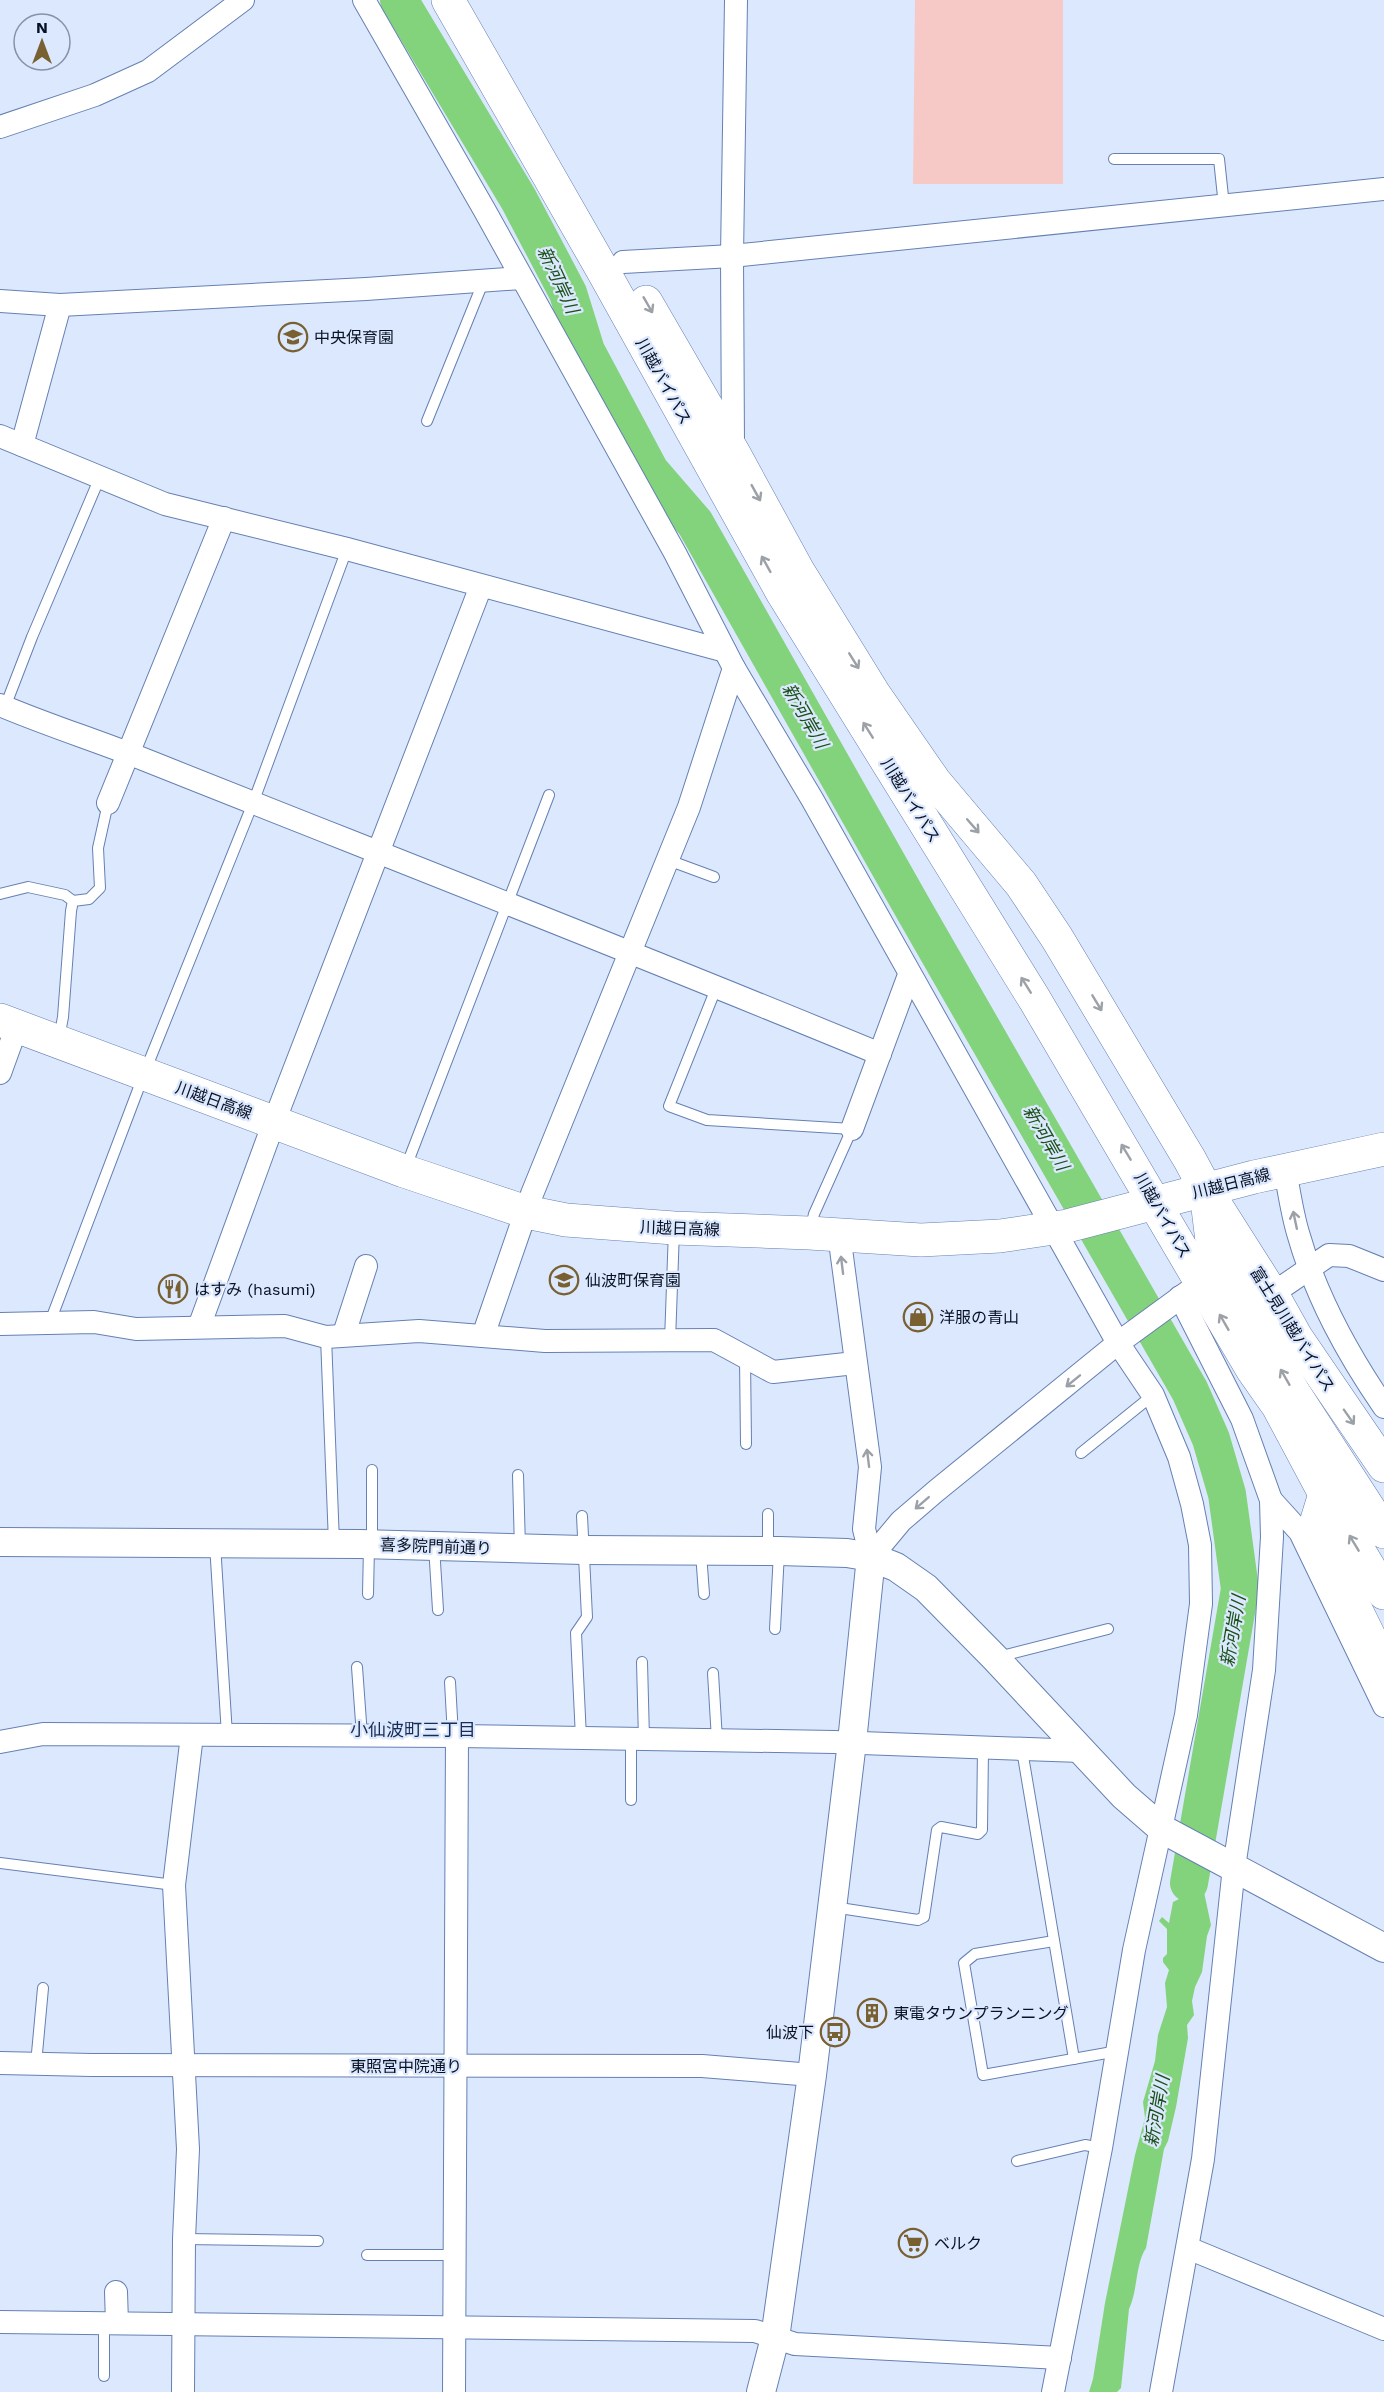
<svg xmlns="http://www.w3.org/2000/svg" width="1384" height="2392" viewBox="0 0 1384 2392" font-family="'Work Sans','Noto Sans JP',sans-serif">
<rect width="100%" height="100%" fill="#dce8fe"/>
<!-- green -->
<polygon fill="#f6c9c7" points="915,0 1063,0 1063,184 913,184"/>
<!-- water -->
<path fill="#82d37c" d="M1188,1861L1204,1869L1206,1880L1204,1892L1211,1925L1207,1936L1202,1972L1195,1987L1192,2001L1194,2015L1187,2025L1188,2038L1176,2107L1168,2141L1164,2149L1146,2248C1135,2265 1138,2290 1129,2309L1121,2388L1117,2392H1089L1093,2379L1105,2303L1135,2155L1145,2118L1143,2102L1155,2061L1158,2035L1167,2007L1165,1983L1169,1970L1163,1962V1958L1167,1954V1929L1159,1921L1162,1917L1169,1923L1173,1902L1181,1898Z"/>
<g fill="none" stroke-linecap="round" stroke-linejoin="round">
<!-- river -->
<polyline stroke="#82d37c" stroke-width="38" points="399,0 519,200 568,293 586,351 650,471 695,523 914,910 1190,1391 1211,1439 1227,1494 1240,1589 1189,1883"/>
<!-- service casing -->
<g stroke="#6580b1" stroke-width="12">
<g id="service">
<polyline points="1114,159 1219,159 1224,206"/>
<polyline points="427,421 484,280"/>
<polyline points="5,707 32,637 100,477"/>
<polyline points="668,860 714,877"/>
<polyline points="0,894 28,887 65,895 73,901"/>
<polyline points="717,986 669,1106 707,1120 852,1129 814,1214 810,1231"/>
<polyline points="59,1038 63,1017 71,911 73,901 89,899 100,888 98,848 108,803"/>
<polyline points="406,1167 549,795"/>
<polyline points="50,1322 144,1074 253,803 347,549"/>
<polyline points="326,1337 334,1543"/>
<polyline points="670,1341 674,1230"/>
<polyline points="745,1358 746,1444"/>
<polyline points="1081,1453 1153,1395"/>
<polyline points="372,1470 372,1544"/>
<polyline points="518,1475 520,1549"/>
<polyline points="768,1514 768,1549"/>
<polyline points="215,1544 227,1735"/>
<polyline points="434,1546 438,1610"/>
<polyline points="701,1553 704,1594"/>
<polyline points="368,1594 369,1546"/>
<polyline points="775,1629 779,1552"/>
<polyline points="998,1657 1108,1629"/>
<polyline points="642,1662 644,1739"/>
<polyline points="357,1667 362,1736"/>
<polyline points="713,1673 717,1740"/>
<polyline points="450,1682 453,1736"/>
<polyline points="581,1738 576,1633 587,1617 582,1516"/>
<polyline points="631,1739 631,1800"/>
<polyline points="1022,1750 1074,2059"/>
<polyline points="0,1863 174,1885"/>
<polyline points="833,1907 918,1920 924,1917 937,1830 941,1827 978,1834 982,1830 983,1748"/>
<polyline points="1054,1941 975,1954 964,1963 983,2075 1118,2051"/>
<polyline points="36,2064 43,1988"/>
<polyline points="1017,2161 1085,2145 1101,2148"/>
<polyline points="184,2239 318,2241"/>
<polyline points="367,2255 454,2255"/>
<polyline points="104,2376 104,2323"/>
</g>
</g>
<!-- minor casing -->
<g stroke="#6580b1" stroke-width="24">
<g id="minor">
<polyline points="364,0 485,211 675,553 734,668 812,799 1118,1343 1153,1395 1179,1457 1192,1504 1200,1545 1201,1604 1186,1715 1134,1950 1101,2148 1053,2392"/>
<polyline points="0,127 95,95 148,71 243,0"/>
<polyline points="623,262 732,256 1384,189"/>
<polyline points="0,301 60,305 366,289 521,278"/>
<polyline points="0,436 165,504 347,549 725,651"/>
<polyline points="22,445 60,305"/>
<polyline points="733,448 732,256 736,0"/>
<path d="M0,705C47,725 95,740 143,759C389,857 636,953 880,1054"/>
<polyline points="108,803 224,518"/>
<polyline points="0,1073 17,1026"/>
<polyline points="852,1129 909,975"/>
<path d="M1285,1170C1289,1191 1292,1213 1298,1233C1316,1297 1347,1353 1384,1407"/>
<polyline points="839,1234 870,1467 864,1529 871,1557"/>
<polyline points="1272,1294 1329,1255 1349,1256 1384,1270"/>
<polyline points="0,1324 94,1322 136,1329 285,1326 326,1337 419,1331 545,1341 714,1340 773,1372 855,1363"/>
<polyline points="199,1327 274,1122 481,586"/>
<polyline points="344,1334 366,1266"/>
<polyline points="483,1336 532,1194 689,807 734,668"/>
<polyline points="1271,1500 1300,1532 1384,1706"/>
<polyline points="871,1557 901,1521 936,1491 1118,1343 1192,1289"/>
<polyline points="0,1742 43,1734 457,1736 834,1742 1081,1751"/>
<polyline points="0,2063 92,2065 702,2066 812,2075"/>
<polyline points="1188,2248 1384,2329"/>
<polyline points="116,2292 117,2323"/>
<polyline points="0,2322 755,2331 795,2344 1060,2358"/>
<polyline points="183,2392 184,2239 188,2149 174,1885 192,1735"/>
<polyline points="454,2392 457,1736"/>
<polyline points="1161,2392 1203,2159 1234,1867 1264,1670 1272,1537 1271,1500 1242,1419 1180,1297"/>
</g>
</g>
<!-- tertiary casing -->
<g stroke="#6580b1" stroke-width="30">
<g id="tertiary">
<polyline points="0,1542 360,1544 583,1550 779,1551 847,1553 871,1557 896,1567 926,1588 995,1658 1124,1796 1162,1829 1384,1948"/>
<polyline points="761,2392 775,2338 812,2075 852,1742 871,1557"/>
</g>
</g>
<!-- primary casing -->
<g stroke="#6580b1" stroke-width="34">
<polyline id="primary" points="0,1020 404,1171 526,1212 566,1220 674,1228 809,1233 921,1240 1000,1236 1067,1226 1254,1177 1384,1149"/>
</g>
<!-- trunk casing -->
<g stroke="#6580b1" stroke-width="34">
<g id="trunk">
<polyline points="448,0 602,269 782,592 1035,1000 1252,1369 1278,1406 1325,1494 1384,1593"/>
<polyline points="646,302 733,452 798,571 874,694 935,782 1021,884 1057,938 1190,1160 1206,1190 1272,1294 1296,1337 1384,1466"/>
<polyline points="1207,1200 1212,1241 1229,1282 1294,1393 1384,1532"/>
<polyline points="1325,1494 1317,1520 1317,1526 1333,1563 1384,1667"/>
</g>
</g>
<!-- service -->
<use href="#service" stroke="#fff" stroke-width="10"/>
<!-- minor -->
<use href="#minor" stroke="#fff" stroke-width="22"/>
<!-- tertiary -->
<use href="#tertiary" stroke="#fff" stroke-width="28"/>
<!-- primary -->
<use href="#primary" stroke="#fff" stroke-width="33"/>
<!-- trunk -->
<use href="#trunk" stroke="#fff" stroke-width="33"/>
</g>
<!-- one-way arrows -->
<defs><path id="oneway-shaft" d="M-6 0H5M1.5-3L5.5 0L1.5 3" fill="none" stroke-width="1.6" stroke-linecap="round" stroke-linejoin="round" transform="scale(1.5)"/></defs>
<g stroke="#9ca0a7">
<use href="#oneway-shaft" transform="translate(648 305) rotate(60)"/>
<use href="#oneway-shaft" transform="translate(756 493) rotate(61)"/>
<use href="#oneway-shaft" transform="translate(766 564) rotate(-119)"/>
<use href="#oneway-shaft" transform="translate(854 661) rotate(58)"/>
<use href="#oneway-shaft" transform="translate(868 730) rotate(-122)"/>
<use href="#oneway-shaft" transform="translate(973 826) rotate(49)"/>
<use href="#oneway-shaft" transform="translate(1026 985) rotate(-122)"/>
<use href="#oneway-shaft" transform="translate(1097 1003) rotate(59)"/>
<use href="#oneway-shaft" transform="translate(1126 1152) rotate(-121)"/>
<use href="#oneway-shaft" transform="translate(1295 1220) rotate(-102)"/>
<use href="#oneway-shaft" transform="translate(842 1265) rotate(-97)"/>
<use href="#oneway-shaft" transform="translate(1224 1322) rotate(-120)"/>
<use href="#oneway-shaft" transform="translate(1285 1377) rotate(-120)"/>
<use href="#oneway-shaft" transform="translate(1073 1381) rotate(141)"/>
<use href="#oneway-shaft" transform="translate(1349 1417) rotate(55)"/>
<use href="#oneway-shaft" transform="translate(868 1458) rotate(-97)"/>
<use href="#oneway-shaft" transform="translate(922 1503) rotate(139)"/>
<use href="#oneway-shaft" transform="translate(1354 1543) rotate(-121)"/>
</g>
<!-- icons -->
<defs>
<g id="school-ring" transform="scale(1.5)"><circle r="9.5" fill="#dce8fe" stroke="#786031" stroke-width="1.5"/><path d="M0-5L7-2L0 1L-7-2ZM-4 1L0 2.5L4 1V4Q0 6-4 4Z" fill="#786031"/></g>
<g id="restaurant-ring" transform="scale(1.5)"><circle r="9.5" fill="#dce8fe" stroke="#786031" stroke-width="1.5"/><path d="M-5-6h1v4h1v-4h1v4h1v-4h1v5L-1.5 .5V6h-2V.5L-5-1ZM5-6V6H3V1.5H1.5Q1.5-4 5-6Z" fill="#786031"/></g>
<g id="shop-ring" transform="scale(1.5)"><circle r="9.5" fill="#dce8fe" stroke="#786031" stroke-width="1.5"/><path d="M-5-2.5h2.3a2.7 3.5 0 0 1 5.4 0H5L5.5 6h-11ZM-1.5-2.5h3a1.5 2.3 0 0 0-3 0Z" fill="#786031"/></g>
<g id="building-ring" transform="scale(1.5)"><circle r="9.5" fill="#dce8fe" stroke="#786031" stroke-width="1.5"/><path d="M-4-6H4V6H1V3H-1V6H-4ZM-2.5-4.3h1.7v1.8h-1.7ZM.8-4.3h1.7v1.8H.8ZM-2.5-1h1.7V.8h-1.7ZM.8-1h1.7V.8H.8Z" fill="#786031"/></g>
<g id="bus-ring" transform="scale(1.5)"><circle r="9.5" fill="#dce8fe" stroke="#786031" stroke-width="1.5"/><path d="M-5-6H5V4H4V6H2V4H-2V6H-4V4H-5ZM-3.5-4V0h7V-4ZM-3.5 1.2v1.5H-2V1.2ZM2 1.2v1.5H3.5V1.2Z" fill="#786031"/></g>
<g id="supermarket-ring" transform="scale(1.5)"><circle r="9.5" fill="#dce8fe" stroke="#786031" stroke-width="1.5"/><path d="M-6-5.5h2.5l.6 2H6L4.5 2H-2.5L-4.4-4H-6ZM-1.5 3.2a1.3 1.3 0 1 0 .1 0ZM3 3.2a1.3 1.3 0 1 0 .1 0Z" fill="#786031"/></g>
</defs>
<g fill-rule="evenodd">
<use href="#school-ring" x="293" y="337"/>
<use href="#school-ring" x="564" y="1280"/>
<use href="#restaurant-ring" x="173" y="1289"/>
<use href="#shop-ring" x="918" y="1317"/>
<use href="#building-ring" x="872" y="2013"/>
<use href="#bus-ring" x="835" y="2032"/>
<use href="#supermarket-ring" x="913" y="2243"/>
</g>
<g text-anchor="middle" stroke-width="4.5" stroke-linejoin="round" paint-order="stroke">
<!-- poi labels -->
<g font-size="16" fill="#081124" stroke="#dce8fe" text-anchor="start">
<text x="314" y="343">中央保育園</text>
<text x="585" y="1286">仙波町保育園</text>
<text x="194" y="1295">はすみ (hasumi)</text>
<text x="939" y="1323">洋服の青山</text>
<text x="893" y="2019">東電タウンプランニング</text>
<text x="814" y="2038" text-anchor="end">仙波下</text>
<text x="934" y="2249">ベルク</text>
</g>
<!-- street labels -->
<g font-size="16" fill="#081124" stroke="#dce8fe">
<text transform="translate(664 381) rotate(61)" y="6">川越バイパス</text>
<text transform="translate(911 800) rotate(58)" y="6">川越バイパス</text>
<text transform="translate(214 1100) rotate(20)" y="6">川越日高線</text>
<text transform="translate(1231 1183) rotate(-14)" y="6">川越日高線</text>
<text transform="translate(1163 1215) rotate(60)" y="6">川越バイパス</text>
<text transform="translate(680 1228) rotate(2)" y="6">川越日高線</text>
<text transform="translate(1293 1329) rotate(58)" y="6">富士見川越バイパス</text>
<text transform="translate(436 1546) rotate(2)" y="6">喜多院門前通り</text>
<text x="406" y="2072">東照宮中院通り</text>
</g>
<!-- water labels -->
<g font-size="18" font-style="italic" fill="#1b5119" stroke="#dce8fe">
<text transform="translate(558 280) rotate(65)" y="6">新河岸川</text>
<text transform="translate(805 716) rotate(60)" y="6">新河岸川</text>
<text transform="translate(1046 1138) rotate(60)" y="6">新河岸川</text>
<text transform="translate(1233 1631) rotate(-80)" y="6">新河岸川</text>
<text transform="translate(1157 2111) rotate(-80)" y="6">新河岸川</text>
</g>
<!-- neighbourhood labels -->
<g font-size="18" fill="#172d57" stroke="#dce8fe">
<text x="413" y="1736">小仙波町三丁目</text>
</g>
</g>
<!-- north arrow -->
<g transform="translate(42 42)"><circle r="28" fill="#dce8fe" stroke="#8792a7" stroke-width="1.5"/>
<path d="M0-4.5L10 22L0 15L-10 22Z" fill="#786031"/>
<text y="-9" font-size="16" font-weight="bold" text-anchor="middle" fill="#081124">N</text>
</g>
</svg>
